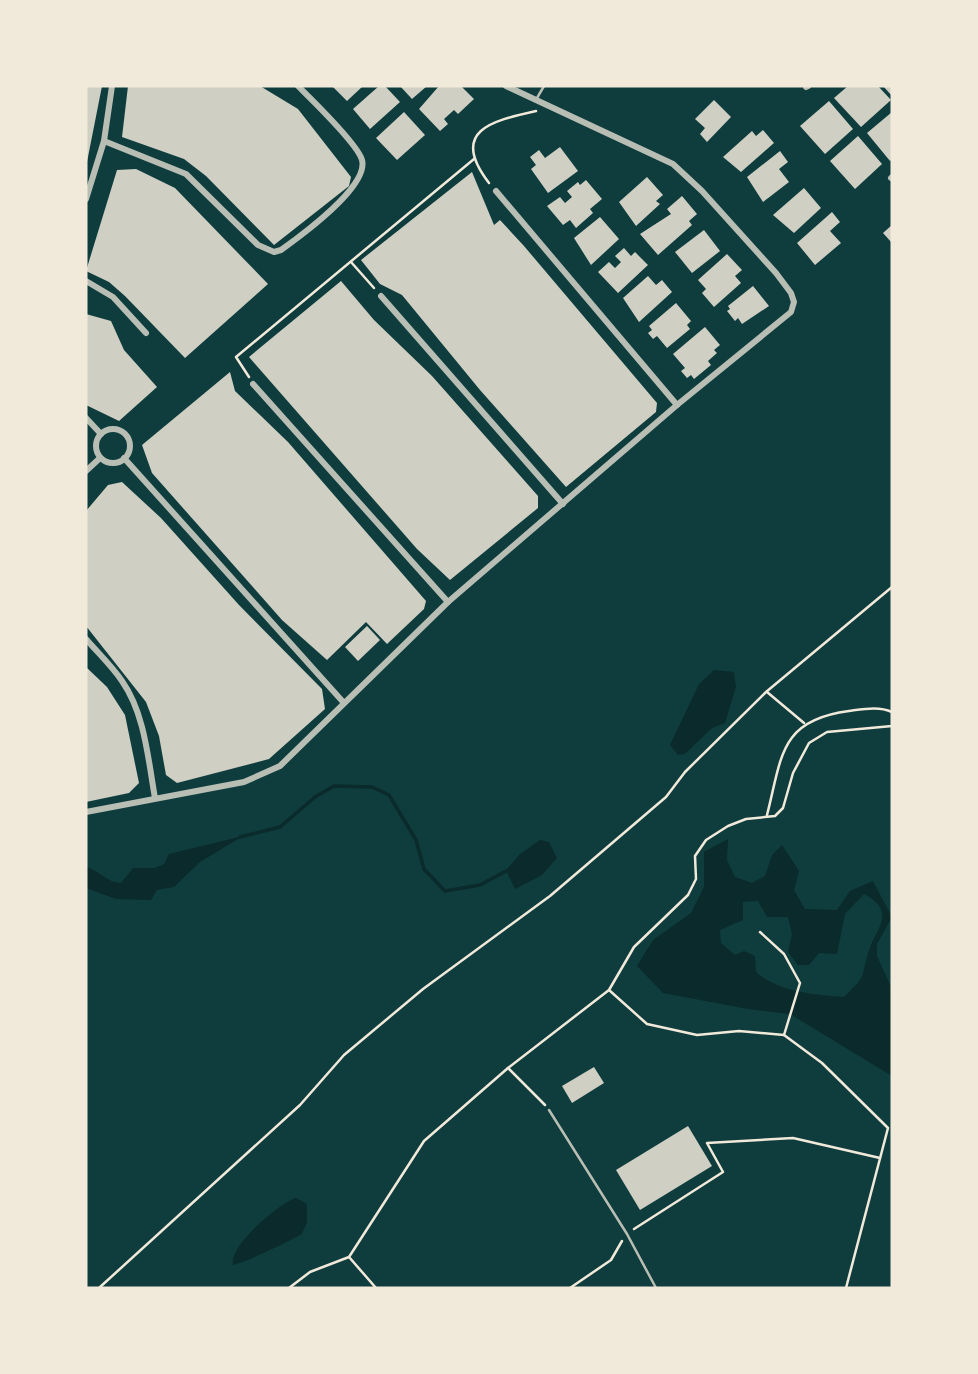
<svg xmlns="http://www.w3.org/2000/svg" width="978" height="1374" viewBox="0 0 978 1374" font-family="'Public Sans',sans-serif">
<rect width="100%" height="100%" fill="#0f3d3e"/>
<!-- water -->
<g fill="#0a2a2b" fill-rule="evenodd">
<polygon points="714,670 734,672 736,687 725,723 712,728 685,754 678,755 670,745 699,684"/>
<path d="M243,836L200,862L174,887L157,890L151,900L116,899L86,888V867C100,871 106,882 121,883L133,868H155L164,864L169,854Z"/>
<path d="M728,839L727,860L735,877L752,883L765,876L772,855L782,845L799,871L794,890L805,909L837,910L850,891L873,881L892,917L877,944V956L892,989V1076L790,1014L748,1009L663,993L637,966L653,940L691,913L704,887V852ZM864,894C897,912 877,927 869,950C860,979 868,974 844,997C815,995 778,992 756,972L755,956L744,951L735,955L721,943L720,930L743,920V902L758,901L767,917H788L792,934L788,952L798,965H809L819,953L837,954L845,914Z"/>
<polygon points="540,840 549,842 557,858 542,875 515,889 506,870 520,854"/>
<path d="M296,1198L307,1204V1222L302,1234C280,1245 256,1258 233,1265C228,1246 280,1203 296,1198Z"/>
</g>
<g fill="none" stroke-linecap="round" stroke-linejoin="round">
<!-- stream -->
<polyline stroke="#0a2a2b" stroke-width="3.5" points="240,837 280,827 315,797 334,786 372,787 389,795 416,840 424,869 445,891 480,885 508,870"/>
</g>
<!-- building -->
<g fill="#cfcfc3">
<polygon points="86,86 102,86 86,167"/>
<polygon points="128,86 260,86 298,109 351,177 349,186 274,245 206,176 184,159 122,137"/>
<polygon points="332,86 363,86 347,101"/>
<polygon points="379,86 385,86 400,102 370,129 353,109"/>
<polygon points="400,86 427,86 412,99"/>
<polygon points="439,86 461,86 474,99 458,114 454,110 444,119 448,124 440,131 419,109"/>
<polygon points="848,86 878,86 891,100 861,127 834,98"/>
<polygon points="883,86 892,86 892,96"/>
<polygon points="714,100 731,117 707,142 700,134 705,128 695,119"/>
<polygon points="829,101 853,129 825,154 800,126"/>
<polygon points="404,112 425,135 397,160 376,138"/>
<polygon points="892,112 892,159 890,161 867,133"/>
<polygon points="763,130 774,143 741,172 723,157 752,131 756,136"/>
<polygon points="858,136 882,164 855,189 830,161"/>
<polygon points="560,147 578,171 548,193 531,169 536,165 530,157 539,150 545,158"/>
<polygon points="780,151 788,162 779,169 789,182 763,202 747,177"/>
<polygon points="136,169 175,188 268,284 185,358 125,296 109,282 86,271 117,170"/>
<polygon points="472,172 494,225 500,220 524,246 657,403 656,412 566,487 480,390 402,295 380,284 361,260"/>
<polygon points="647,177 663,195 656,201 660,204 636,226 619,202"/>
<polygon points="586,180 602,199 590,209 593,213 576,228 570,220 563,225 547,206 560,197 565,203 572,197 567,191 578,182 580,185"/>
<polygon points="804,188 821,208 794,233 773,215"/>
<polygon points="682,196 697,214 689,221 692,225 658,255 640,234 671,214 667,209"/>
<polygon points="832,212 840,222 830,231 841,243 815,265 797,243"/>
<polygon points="600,217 619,239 591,265 574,238"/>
<polygon points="892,225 892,243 883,233"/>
<polygon points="704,230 720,251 692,273 675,252"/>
<polygon points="624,248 631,256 635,252 648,265 618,293 598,272 609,262 615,268 621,262 615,256"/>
<polygon points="727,254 742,270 735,276 741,283 714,307 702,293 706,289 698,280"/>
<polygon points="648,276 656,285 662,280 672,292 639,322 623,298"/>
<polygon points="341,281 374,320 432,376 538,496 538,508 450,580 417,549 249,357"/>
<polygon points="753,286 769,306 742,324 738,318 735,321 727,311 730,309 728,306"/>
<polygon points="676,303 691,321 687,325 690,329 667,348 657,336 653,339 648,333 652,330 649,326"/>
<polygon points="86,314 111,321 124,350 157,387 119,421 86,405"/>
<polygon points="705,327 720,345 714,350 717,353 708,361 711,365 694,379 691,375 687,378 681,371 685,368 673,354"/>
<polygon points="230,372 235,391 288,442 426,601 424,609 387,644 366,622 327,660 282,620 152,473 142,445"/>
<polygon points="122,482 161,518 239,605 322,689 325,709 269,759 177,783 166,775 159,736 146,702 86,626 86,511 108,485"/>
<polygon points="367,626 380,640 358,661 345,647"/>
<polygon points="86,667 107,687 125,715 139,783 129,793 86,802"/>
<polygon points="594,1067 604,1083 572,1103 562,1086"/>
<polygon points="688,1126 712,1166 640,1210 616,1170"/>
</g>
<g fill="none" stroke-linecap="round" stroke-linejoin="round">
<!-- path -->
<g stroke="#f1e9da" stroke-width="2.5">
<path d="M489,183C449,131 491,121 536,111"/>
<polyline points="351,262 374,288"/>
<polyline points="249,377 236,357 474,159"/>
<polyline points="767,692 804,723"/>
<path d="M767,815C782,757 779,720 849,711C864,709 879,706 892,712"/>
<polyline points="760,932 784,954 800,983 784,1035"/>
<polyline points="609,990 647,1024 697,1035 739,1031 784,1035 822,1063 888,1128 846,1288"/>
<polyline points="508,1068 545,1105"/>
<polyline points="634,1229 723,1172 707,1143 793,1138 880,1158"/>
<polyline points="349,1257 376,1288"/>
<polyline points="99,1288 300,1105 344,1055 423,989 550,896 666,797 685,772 766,692 892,587"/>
<polyline points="289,1288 310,1272 349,1257 424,1141 508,1068 609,990 634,947 688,895 696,879 695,856 706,840 728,826 746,819 775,816 783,808 793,773 809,743 827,732 892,726"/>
<polyline points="570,1288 611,1260 622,1241"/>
</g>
<!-- service -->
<g stroke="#b8beb3" stroke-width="2.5">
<polyline points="537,98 544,86"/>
<polyline points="549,1110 627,1234 656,1288"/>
</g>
<!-- minor -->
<g stroke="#b8beb3" stroke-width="6">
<polyline points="806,87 808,86"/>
<path d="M104,141L186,174L258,245L274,252L281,250C302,235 369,186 362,160C358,144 311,99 298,86"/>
<polyline points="891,178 892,177"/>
<polyline points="496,191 677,405"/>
<polyline points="86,199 104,141 112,86"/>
<polyline points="86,281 113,297 146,333"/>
<polyline points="381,296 563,504"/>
<polyline points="253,384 448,602"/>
<polyline points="86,418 101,434"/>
<circle cx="113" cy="446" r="17"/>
<polyline points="124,458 344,703"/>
<polyline points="86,471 100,458"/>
<path d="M86,639C98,653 112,666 122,681C145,714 148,759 155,798"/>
<polyline points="86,812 244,782 280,766 448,602 677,405 791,312 794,302 791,293 776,273 702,191 673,164 506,86"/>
</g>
</g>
<!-- border -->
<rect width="978" height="1374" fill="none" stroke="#f1e9da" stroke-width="175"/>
</svg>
